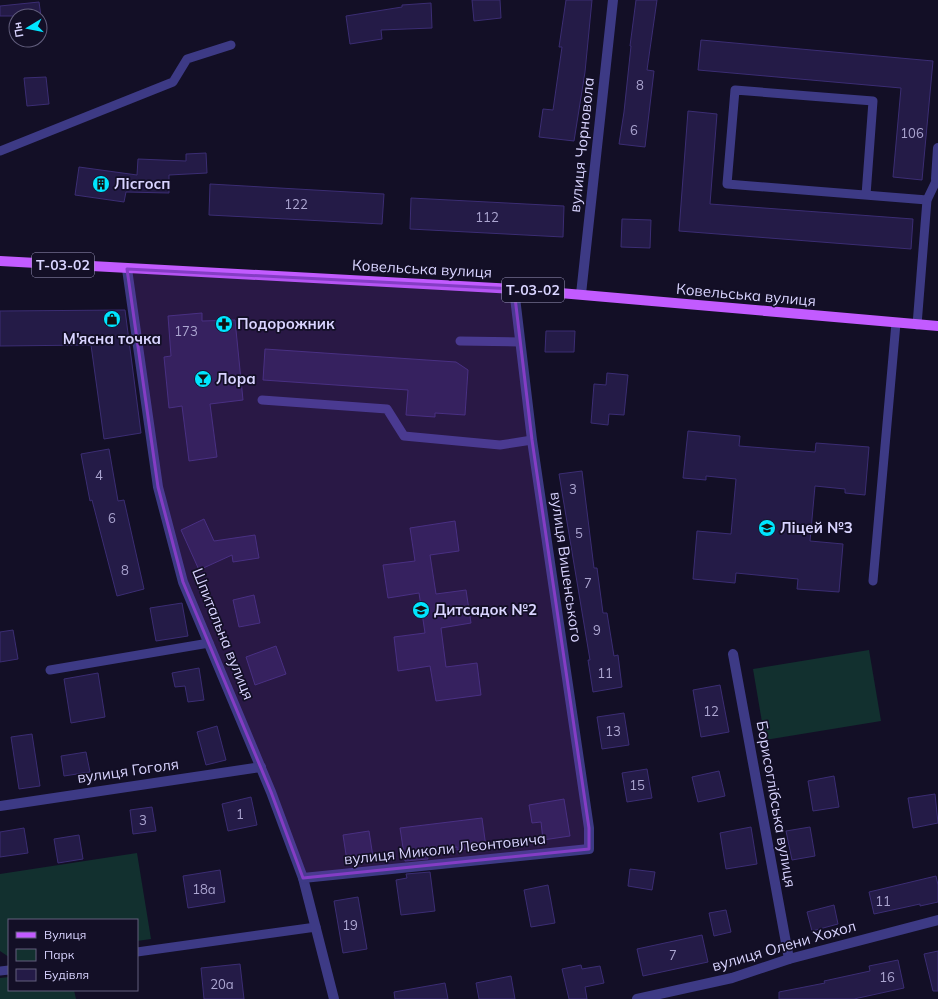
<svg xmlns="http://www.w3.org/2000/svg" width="938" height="999" viewBox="0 0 938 999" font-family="Mulish,sans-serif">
<rect width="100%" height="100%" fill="#130f26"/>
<!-- green -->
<g fill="#12302f">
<polygon points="869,650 881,721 765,740 753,669"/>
<polygon points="137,853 151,939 137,941 137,920 9,920 9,957 0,951 0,874"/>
<polygon points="9,977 9,990 74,990 76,999 0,999 0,978"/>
</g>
<!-- building -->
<g fill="#241b47" stroke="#3b2d73">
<polygon points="472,0 500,0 501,18 474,21"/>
<polygon points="566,0 592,0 585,72 574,141 539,137 543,109 553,110 562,47 559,47"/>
<polygon points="636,0 657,0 647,70 654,71 645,147 619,144 624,112 631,46 630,46"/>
<polygon points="39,2 41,16 0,16 0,6"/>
<polygon points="431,3 432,28 381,30 382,39 350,44 346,16 402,7 402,5"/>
<polygon points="701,40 933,61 922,180 893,177 901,88 698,70"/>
<polygon points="46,77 49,104 27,106 24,78"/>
<polygon points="688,111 717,114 710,204 913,219 911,249 679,231"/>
<polygon points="206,153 207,173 169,175 169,193 126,192 124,202 75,195 79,167 137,175 138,159 186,161 186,154"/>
<polygon points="210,184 384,194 382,224 209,215"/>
<polygon points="411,198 564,206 563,237 410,229"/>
<polygon points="622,219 651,220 650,248 621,247"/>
<polygon points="125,310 141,433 104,439 91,345 0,346 0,311"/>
<polygon points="202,313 202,321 235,320 243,400 210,404 217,457 189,461 182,406 169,408 164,357 171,356 168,316"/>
<polygon points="546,331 575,331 574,352 545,352"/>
<polygon points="265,349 456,362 468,370 465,415 435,413 435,417 406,415 408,390 263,380"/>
<polygon points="607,373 628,375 624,415 609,414 608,425 591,423 594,384 606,385"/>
<polygon points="688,431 740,436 739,446 815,452 816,443 869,447 865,495 845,493 845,489 815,486 810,541 843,544 839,592 797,589 798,579 736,573 735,583 693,579 697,531 731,534 736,479 706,476 706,480 683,478"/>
<polygon points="109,449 118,501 124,500 144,589 117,596 92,500 90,501 81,454"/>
<polygon points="582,471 594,568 597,568 603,613 607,613 614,656 618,655 622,687 593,692 588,660 590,660 559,474"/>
<polygon points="204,519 214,541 255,535 259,558 233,562 232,555 199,570 181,530"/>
<polygon points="455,521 459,551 430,555 436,594 466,590 471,623 441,628 446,667 477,663 481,695 436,701 430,666 398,671 394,637 425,633 419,593 388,598 383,565 415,561 410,528"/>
<polygon points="254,595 260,623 239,627 233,600"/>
<polygon points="182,603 188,636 156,641 150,608"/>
<polygon points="13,630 18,659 0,662 0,632"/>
<polygon points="276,646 286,674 255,685 246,657"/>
<polygon points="199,668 204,700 188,702 185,686 175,687 172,673"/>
<polygon points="98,673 105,717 71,723 64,679"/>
<polygon points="720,685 729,732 701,737 693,690"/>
<polygon points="624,713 629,745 602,749 597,717"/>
<polygon points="217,726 226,760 206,765 197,732"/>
<polygon points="32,734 40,786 19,789 11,737"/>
<polygon points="86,752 90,772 64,776 61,756"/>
<polygon points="647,769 652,798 627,802 622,773"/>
<polygon points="719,771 725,796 698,802 692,777"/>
<polygon points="834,776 839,807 813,811 808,781"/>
<polygon points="935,794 938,823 913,828 908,798"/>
<polygon points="251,797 257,825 228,831 222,804"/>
<polygon points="564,799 570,836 543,840 541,822 532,823 529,805"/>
<polygon points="152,807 156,831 133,834 130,810"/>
<polygon points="482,818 486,847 457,850 457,847 427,851 428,859 405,861 400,828"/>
<polygon points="751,827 757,864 726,869 720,833"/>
<polygon points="810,827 815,856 792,860 786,831"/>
<polygon points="24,828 28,853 0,857 0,832"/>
<polygon points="369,831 373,857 347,861 343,835"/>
<polygon points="79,835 83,859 58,863 54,839"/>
<polygon points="630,869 655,872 652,890 628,886"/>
<polygon points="220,870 225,902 188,908 183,876"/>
<polygon points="430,872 435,911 401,915 396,880 407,878 406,874"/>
<polygon points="936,876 938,885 938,902 920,906 920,904 874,914 869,892"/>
<polygon points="548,885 555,923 531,927 524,890"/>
<polygon points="358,897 367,949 343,953 334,901"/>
<polygon points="834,905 838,924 812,931 807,912"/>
<polygon points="726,910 731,932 714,936 709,913"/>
<polygon points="702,935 708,962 643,976 637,949"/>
<polygon points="938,951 938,991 933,991 924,954"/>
<polygon points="898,960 904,988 854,999 779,999 779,992 825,983 824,981 870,971 869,966"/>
<polygon points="240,964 244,999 204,999 201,968"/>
<polygon points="581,965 582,969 600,966 604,983 585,987 587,999 569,999 562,969"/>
<polygon points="511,976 515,999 479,999 476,983"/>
<polygon points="445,983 448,999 395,999 394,992"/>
</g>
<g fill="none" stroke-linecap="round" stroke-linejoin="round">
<!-- lane -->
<g stroke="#3d3a85" stroke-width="9">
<polyline points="0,151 173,82 187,59 231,45"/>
<polyline points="866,195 873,101 735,90 727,184 927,200"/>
<polyline points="917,325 927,200 938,177"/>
<polyline points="460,341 520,342"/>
<polyline points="262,400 387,409 404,436 500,445 532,440"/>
<polyline points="873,581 896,323"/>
<polyline points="50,670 209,643"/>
<polyline points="137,952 316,927"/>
<polyline points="0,971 9,970"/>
</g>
<!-- street -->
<g stroke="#3d3a85" stroke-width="10">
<polyline points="936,179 938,148"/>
<polyline points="127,269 158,487 183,582 271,792 303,878 334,999"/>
<polyline points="581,294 613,0"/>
<polyline points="733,654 789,959"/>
<polyline points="0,806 261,767"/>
<polyline points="303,878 589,849 589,828 532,440 514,289"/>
<polyline points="637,999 732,978 789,959 938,920"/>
</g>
<!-- primary -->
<polyline stroke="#c25bff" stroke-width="10" points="0,261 514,289 938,326"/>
</g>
<!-- marked area -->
<path fill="#843dc5" fill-opacity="0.2" stroke="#843dc5" stroke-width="3" stroke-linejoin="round" d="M127,269L514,289L532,440L589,828V849L303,878L271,792L183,582L158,487Z"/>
<!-- icons -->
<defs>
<g id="building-disc" transform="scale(0.9)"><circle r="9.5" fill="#00e5ff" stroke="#130f26"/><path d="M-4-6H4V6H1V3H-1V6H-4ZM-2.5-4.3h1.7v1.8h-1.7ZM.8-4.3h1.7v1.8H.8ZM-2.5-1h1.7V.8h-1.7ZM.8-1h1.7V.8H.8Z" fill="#111"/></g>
<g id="shop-disc" transform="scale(0.9)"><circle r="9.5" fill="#00e5ff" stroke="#130f26"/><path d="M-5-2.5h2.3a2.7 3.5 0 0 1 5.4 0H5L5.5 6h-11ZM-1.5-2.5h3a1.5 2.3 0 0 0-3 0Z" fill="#111"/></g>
<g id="pharmacy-disc" transform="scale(0.9)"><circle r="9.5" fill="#00e5ff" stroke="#130f26"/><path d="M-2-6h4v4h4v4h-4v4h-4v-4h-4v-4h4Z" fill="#111"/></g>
<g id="bar-disc" transform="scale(0.9)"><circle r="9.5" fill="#00e5ff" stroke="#130f26"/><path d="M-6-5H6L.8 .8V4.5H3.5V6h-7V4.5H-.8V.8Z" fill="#111"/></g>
<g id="school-disc" transform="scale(0.9)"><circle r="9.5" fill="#00e5ff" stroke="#130f26"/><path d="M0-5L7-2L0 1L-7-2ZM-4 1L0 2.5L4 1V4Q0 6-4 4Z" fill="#111"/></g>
</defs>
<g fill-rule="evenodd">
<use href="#building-disc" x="101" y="184"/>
<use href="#shop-disc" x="112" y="319"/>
<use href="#pharmacy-disc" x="224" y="324"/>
<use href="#bar-disc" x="203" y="379"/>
<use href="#school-disc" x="767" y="528"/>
<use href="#school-disc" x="421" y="610"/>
</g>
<g text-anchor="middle" stroke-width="3.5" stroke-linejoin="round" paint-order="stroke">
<!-- number labels -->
<g font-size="13" fill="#aca6d1">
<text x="640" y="90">8</text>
<text x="634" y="135">6</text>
<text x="912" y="138">106</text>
<text x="296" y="209">122</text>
<text x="487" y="222">112</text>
<text x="186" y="336">173</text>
<text x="99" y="480">4</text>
<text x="573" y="494">3</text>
<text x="112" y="523">6</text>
<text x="579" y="538">5</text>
<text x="125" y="575">8</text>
<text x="588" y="588">7</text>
<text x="597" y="635">9</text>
<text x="605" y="678">11</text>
<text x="711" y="716">12</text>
<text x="613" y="736">13</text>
<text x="637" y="790">15</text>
<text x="240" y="819">1</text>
<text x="143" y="825">3</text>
<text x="204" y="894">18а</text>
<text x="883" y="906">11</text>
<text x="350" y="930">19</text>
<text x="673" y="960">7</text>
<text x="887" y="982">16</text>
<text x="222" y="989">20а</text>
</g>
<!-- shield labels -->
<g fill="#130f26" stroke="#9e99be" stroke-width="1">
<rect x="32" y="253" width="62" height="24" rx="3"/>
<rect x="502" y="278" width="62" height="24" rx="3"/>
</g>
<g font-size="14" font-weight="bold" fill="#d9d4ff">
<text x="63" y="270">Т-03-02</text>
<text x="533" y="295">Т-03-02</text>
</g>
<!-- street labels -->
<g font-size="15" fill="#d9d4ff" stroke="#130f26">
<text transform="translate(582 145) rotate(-84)" y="5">вулиця Чорновола</text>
<text transform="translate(422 269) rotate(3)" y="5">Ковельська вулиця</text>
<text transform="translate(746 295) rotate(5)" y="5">Ковельська вулиця</text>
<text transform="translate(566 567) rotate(82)" y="5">вулиця Вишенського</text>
<text transform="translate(223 634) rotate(68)" y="5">Шпитальна вулиця</text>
<text transform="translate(128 771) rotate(-8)" y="5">вулиця Гоголя</text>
<text transform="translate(776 804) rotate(80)" y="5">Борисоглібська вулиця</text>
<text transform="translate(445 849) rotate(-6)" y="5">вулиця Миколи Леонтовича</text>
<text transform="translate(784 946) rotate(-16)" y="5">вулиця Олени Хохол</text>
</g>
<!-- poi labels -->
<g font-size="15" font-weight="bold" fill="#d9d4ff" stroke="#130f26" text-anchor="start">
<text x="114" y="189">Лісгосп</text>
<text x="237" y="329">Подорожник</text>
<text x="112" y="344" text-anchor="middle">М'ясна точка</text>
<text x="216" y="384">Лора</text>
<text x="780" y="533">Ліцей №3</text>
<text x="434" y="615">Дитсадок №2</text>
</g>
</g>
<!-- legend -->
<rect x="8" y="919" width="130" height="72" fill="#130f26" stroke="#625e7d"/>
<rect x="16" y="932" width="20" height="6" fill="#c25bff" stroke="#625e7d"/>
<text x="44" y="939" font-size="12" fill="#d9d4ff">Вулиця</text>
<rect x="16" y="949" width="20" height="12" fill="#12302f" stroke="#625e7d"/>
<text x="44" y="959" font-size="12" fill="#d9d4ff">Парк</text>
<rect x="16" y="969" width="20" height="12" fill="#241b47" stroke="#625e7d"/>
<text x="44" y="979" font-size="12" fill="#d9d4ff">Будівля</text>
<!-- north arrow -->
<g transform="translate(28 28) rotate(260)"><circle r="19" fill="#130f26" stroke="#625e7d"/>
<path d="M0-3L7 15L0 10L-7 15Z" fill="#00e5ff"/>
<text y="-6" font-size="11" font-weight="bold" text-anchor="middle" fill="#d9d4ff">Пн</text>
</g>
</svg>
